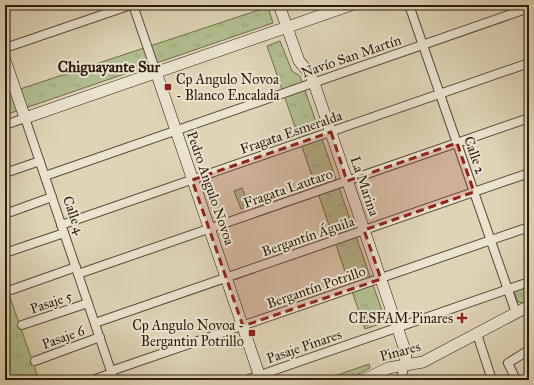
<svg xmlns="http://www.w3.org/2000/svg" width="534" height="385" viewBox="0 0 534 385" font-family="'IM FELL Great Primer',serif">
<defs>
<pattern id="grass-tufts" width="24" height="20" patternUnits="userSpaceOnUse"><rect width="24" height="20" fill="#b2bd8d"/><path d="M3 7l-1-3M5 7V3M7 7l1-3M15 17l-1-3M17 17v-4M19 17l1-3" fill="none" stroke="#99a278"/></pattern>
</defs>
<rect width="100%" height="100%" fill="#dfd4b4"/>
<filter id="stains"><feTurbulence type="fractalNoise" baseFrequency=".005" numOctaves="4"/><feColorMatrix values="0 0 0 0 .2 0 0 0 0 .09 0 0 0 0 .02 0 0 0 .5 -.17"/></filter>
<radialGradient id="worn" r=".72"><stop offset=".6" stop-color="#630" stop-opacity="0"/><stop offset="1" stop-color="#630" stop-opacity=".3"/></radialGradient>
<!-- grass -->
<g fill="url(#grass-tufts)" stroke="#706b4c">
<polygon points="268,7 273,23 5,115 5,94"/>
<polygon points="280,41 292,71 300,76 386,322 365,329 267,46"/>
<polygon points="242,188 249,206 241,209 234,191"/>
<polygon points="5,283 39,380 5,380"/>
<polygon points="529,284 529,300 524,303 518,302 513,289"/>
<polygon points="369,364 370,368 347,380 323,380"/>
</g>
<g fill="none" stroke-linecap="round" stroke-linejoin="round">
<!-- street casing -->
<g stroke="#5b4834" stroke-width="10">
<g id="street">
<polyline points="133,5 156,72"/>
<polyline points="409,5 516,313"/>
<polyline points="5,48 131,5"/>
<polyline points="5,125 25,118 114,380"/>
<polyline points="5,173 40,161"/>
<polyline points="45,176 529,8"/>
<polyline points="5,214 52,197"/>
<polyline points="61,225 529,63"/>
<polyline points="5,253 64,233"/>
<polyline points="78,274 529,118"/>
<polyline points="11,290 76,267"/>
<polyline points="95,323 529,173"/>
<polyline points="22,325 88,303"/>
<polyline points="477,334 492,380"/>
<polyline points="35,361 100,337"/>
<polyline points="111,371 529,227"/>
<polyline points="93,380 112,373"/>
<polyline points="246,380 529,282"/>
<polyline points="400,380 405,365"/>
<polyline points="516,380 508,363 529,350"/>
</g>
</g>
<!-- secondary casing -->
<g stroke="#2f190a" stroke-width="12">
<g id="secondary">
<polyline points="279,5 299,61 310,74 314,83 406,353 405,365"/>
<polyline points="5,60 25,118 351,5"/>
<polyline points="156,72 261,380"/>
<polyline points="364,380 388,368 423,362 529,306"/>
</g>
</g>
<!-- street -->
<use href="#street" stroke="#eae3ce" stroke-width="8"/>
<!-- secondary -->
<use href="#secondary" stroke="#eae3ce" stroke-width="11"/>
</g>
<!-- marked area -->
<path fill="#8f2418" fill-opacity="0.2" stroke="#8f2418" stroke-width="3" stroke-dasharray="8 5" stroke-linejoin="round" d="M331,132L347,181L457,143L474,192L364,230L381,279L243,326L192,180Z"/>
<!-- markers -->
<g fill="#8f2418" stroke="#eae3ce" stroke-width="1.5">
<rect x="164" y="83" width="8" height="8" rx="2"/>
<path d="M460 312h4v4h4v4h-4v4h-4v-4h-4v-4h4z"/>
<rect x="248" y="329" width="8" height="8" rx="2"/>
</g>
<g text-anchor="middle" stroke-width="4" stroke-linejoin="round" paint-order="stroke">
<!-- street labels -->
<g font-size="14" fill="#2f190a" stroke="#eae3ce">
<text transform="translate(351 56) rotate(-19)" y="5">Navío San Martín</text>
<text transform="translate(291 132) rotate(-19)" y="5">Fragata Esmeralda</text>
<text transform="translate(475 155) rotate(71)" y="5">Calle 2</text>
<text transform="translate(365 186) rotate(71)" y="5">La Marina</text>
<text transform="translate(211 188) rotate(71)" y="5">Pedro Angulo Novoa</text>
<text transform="translate(288 188) rotate(-19)" y="5">Fragata Lautaro</text>
<text transform="translate(74 215) rotate(71)" y="5">Calle 4</text>
<text transform="translate(308 236) rotate(-19)" y="5">Bergantín Águila</text>
<text transform="translate(316 287) rotate(-19)" y="5">Bergantín Potrillo</text>
<text transform="translate(51 302) rotate(-19)" y="5">Pasaje 5</text>
<text transform="translate(63 337) rotate(-20)" y="5">Pasaje 6</text>
<text transform="translate(304 346) rotate(-19)" y="5">Pasaje Pinares</text>
<text transform="translate(400 351) rotate(-15)" y="5">Pinares</text>
</g>
<!-- poi labels -->
<g font-size="14" fill="#2f190a" stroke="#eae3ce" text-anchor="end">
<text x="176" y="84" text-anchor="start">Cp Angulo Novoa<tspan x="176" dy="16">- Blanco Encalada</tspan></text>
<text x="453" y="323">CESFAM Pinares</text>
<text x="244" y="330">Cp Angulo Novoa -<tspan x="244" dy="16">Bergantin Potrillo</tspan></text>
</g>
<!-- neighbourhood labels -->
<g font-size="15" font-weight="bold" fill="#2f190a" stroke="#eae3ce">
<text x="109" y="72">Chiguayante Sur</text>
</g>
</g>
<!-- margin -->
<rect width="534" height="385" fill="none" stroke="#dfd4b4" stroke-width="20"/>
<rect x="6" y="6" width="522" height="373" fill="none" stroke="#2f190a" stroke-width="2"/>
<rect x="10" y="10" width="514" height="365" fill="none" stroke="#2f190a"/>
<rect width="100%" height="100%" filter="url(#stains)"/>
<rect width="100%" height="100%" fill="url(#worn)"/>
</svg>
